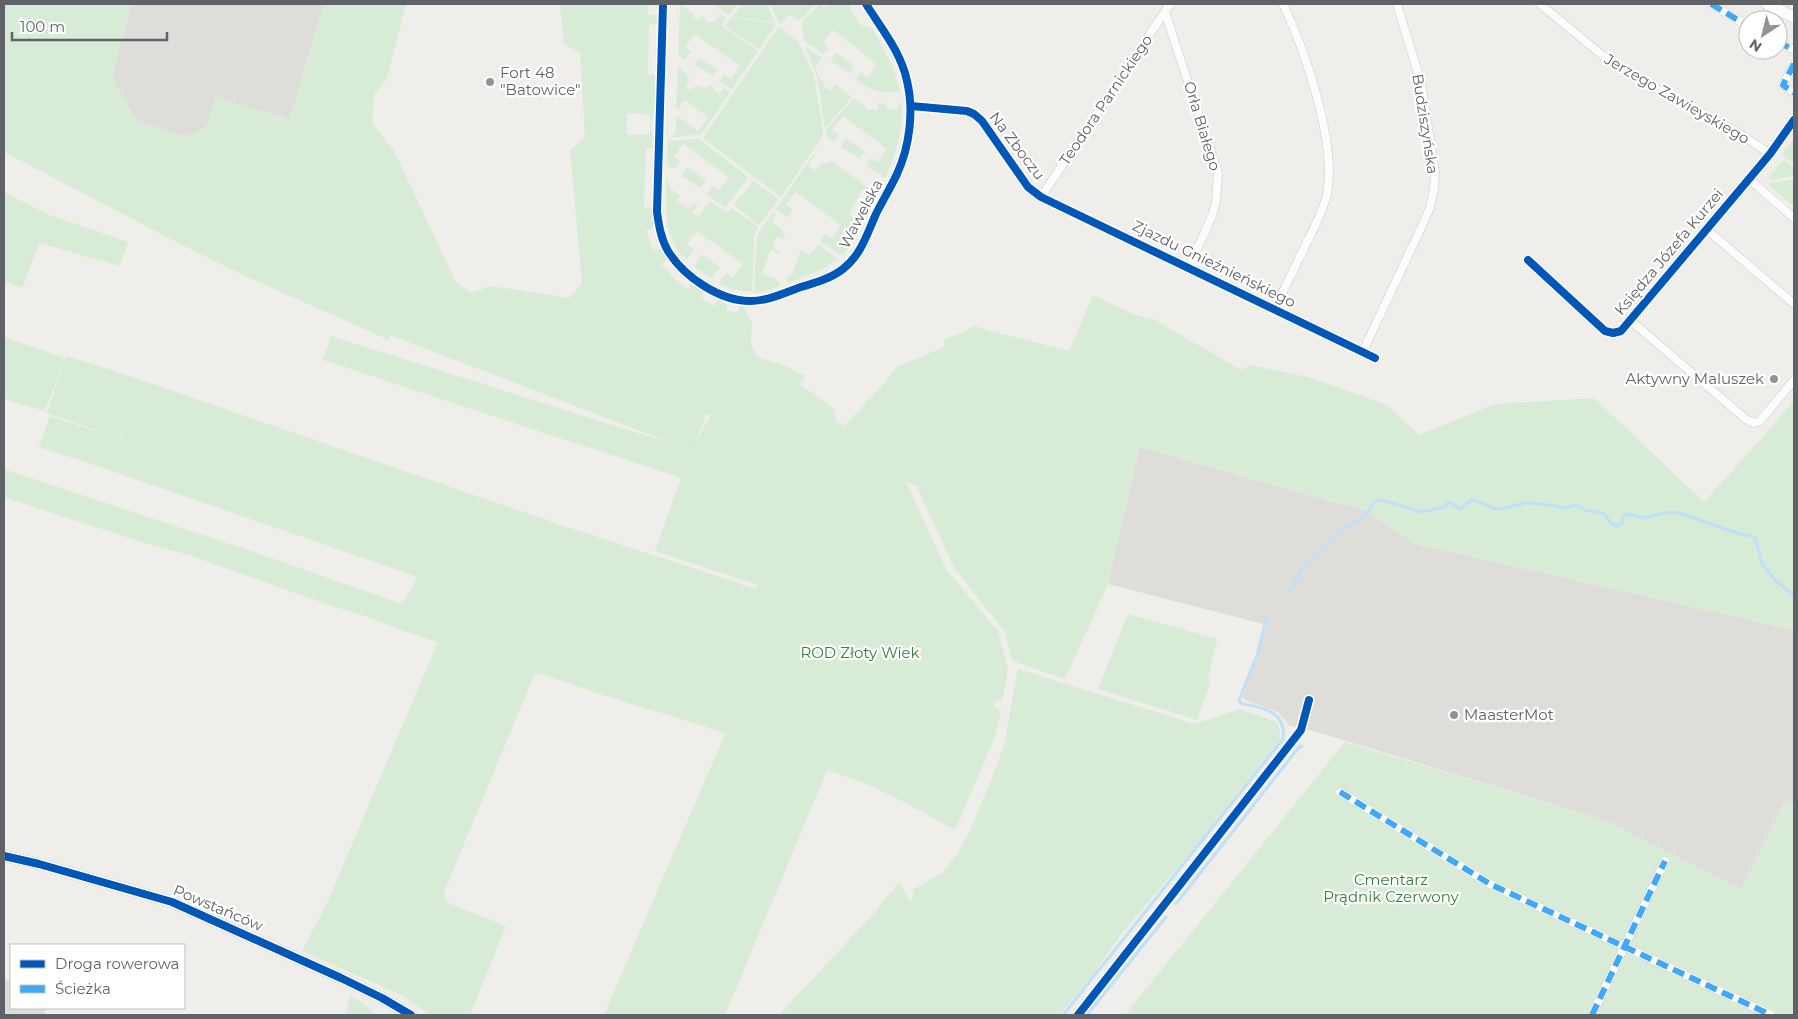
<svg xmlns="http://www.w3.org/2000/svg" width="1798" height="1019" viewBox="0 0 1798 1019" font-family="Montserrat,sans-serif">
<rect width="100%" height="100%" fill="#efeeea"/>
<!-- industrial -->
<g fill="#dfddda">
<polygon points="131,4 324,4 290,119 215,98 207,126 189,137 137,122 112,77"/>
<polygon points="1139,447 1366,511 1416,544 1794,630 1794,805 1785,801 1741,889 1607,821 1314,731 1290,726 1278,712 1247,701 1242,697 1267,625 1108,584"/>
<polygon points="4,979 11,981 11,1008 46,1008 44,1015 4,1015"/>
</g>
<!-- green -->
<g fill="#d8ebd6" fill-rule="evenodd">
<path d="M4,4H131L112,77L137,122L189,137L207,126L215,97L290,119L324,4H406L387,78L374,95L372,123L394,151L456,282L471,293L491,286L569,298L582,283L570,150L585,138L580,53L564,44L560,4H649L648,15H658V24L649,25L648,75H656L655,110C647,121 654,136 654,148H646L644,207L653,208V226L651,229L646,230L653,251L659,249L662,250L667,259L661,264L676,280L687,289L693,283L702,290L703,293L700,298L714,306L717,301L720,300L727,304V311L738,313L739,305L743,306L752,323L751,344L757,357L783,365L804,375L805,377L800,384L835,410L836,421L844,426L883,385L897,367L944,347V339L962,333L971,327L975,326L990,331L1069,351L1093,295L1133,314L1155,320L1241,370L1250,365L1308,377L1385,404L1419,435L1495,404L1594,398L1704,502L1762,438L1794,400V630L1416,544L1366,511L1140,447L1108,584L1065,679L1012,661L1005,632L955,569L923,501L917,486L906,482L946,569L998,631L1008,669L1003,699L1000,701L996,700L994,707L1001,711L995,737L955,830L902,801L864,783L827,770L725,1015H604L725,734C691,720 654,712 619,700C591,692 563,680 535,673L444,892L446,902L506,926L470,1015H430L401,995L302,951L327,903L438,642L406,632L379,621L329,605L189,555L147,544L4,497V469L251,551L402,604L418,577L103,468L39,447L50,416L153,450L47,413L61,371L44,411L4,399V337L62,357L64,361L66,356L109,369L558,524L756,589L758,585L655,551L681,478L323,360L331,336L679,446L390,335L389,340L256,281L194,251L4,152ZM627,113L650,115V134L627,135ZM712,413L694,445L706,415Z"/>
<polygon points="680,4 694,14 693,17 697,20 703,15 707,23 715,21 720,14 727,18 721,26 758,51 732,89 720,81 724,75 730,80 740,66 695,34 685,47 691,52 685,60 678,55"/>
<polygon points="715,4 738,4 729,15"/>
<polygon points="743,4 767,4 775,23 733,16"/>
<polygon points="771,4 807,4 811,7 813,4 816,4 799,21 789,14 781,24 777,19"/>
<path d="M818,4L823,8L830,4H848L861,26L872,28L893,67L900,92C879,94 873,92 856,79L861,72L868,77L877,64L833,30L823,43L829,48L824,54L804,41L802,21L816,9Z"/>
<polygon points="732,17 776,24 759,49 725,26"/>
<polygon points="779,27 798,41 814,76 823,132 822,137 781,197 704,139 704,136"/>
<polygon points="806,47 822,58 815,67 820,79 825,83 823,86 830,91 835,84 852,97 825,128 817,76 806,49"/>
<polygon points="836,52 854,66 850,73 831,61 831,59"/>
<polygon points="699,57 717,70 713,76 694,65"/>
<polygon points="678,66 689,77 686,87 690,90 697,85 706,88 709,84 715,88 714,91 719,95 724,88 730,92 701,134 670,138 676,132 676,115 698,131 708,117 685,100 678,109 676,108"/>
<path d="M854,98L866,107V110H878V104L880,103L886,105L887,109L897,110L898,104L901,102C904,129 896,154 885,178L867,166V164L871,158L878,163L887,149L843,116L832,130L839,135L835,140L832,141L826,136V130Z"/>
<polygon points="846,138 865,152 860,159 841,147"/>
<polygon points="698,139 747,176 747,179 726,207 724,207 708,195 707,193 712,186 719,191 729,177 683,144 674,157 680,162 675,169 668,166 667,163 668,141"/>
<polygon points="1794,139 1794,164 1782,154"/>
<polygon points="813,155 815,156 808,165 816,171 822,162 825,164 831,161 873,191 877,187 880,187 877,193 872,194 862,189 849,215 862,222 849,247 842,256 820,241 825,233 832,238 841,225 796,192 786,205 793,210 787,217 776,209"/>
<polygon points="1784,160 1794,168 1794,176 1771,180 1768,178"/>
<polygon points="687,167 706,180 700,188 682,176"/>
<path d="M666,177L670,188L680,196L677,201L688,209L696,203L697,206L692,212L698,217L710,201L727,213L732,208L758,227L754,236L752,292L735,290L720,285L719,283L726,273L733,278L743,264L697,231L687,244L694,249L687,259C676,253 670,236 667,224Z"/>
<polygon points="1794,179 1794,207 1769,185 1770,183"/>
<polygon points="753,181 779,199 759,225 734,205"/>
<polygon points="4,192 49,215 128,242 120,266 39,243 22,288 4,282"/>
<polygon points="773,212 776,214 773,219 773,223 782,230 785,236 784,239 776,237 773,248 780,251 779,253 770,250 762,274 776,279 781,285 771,290 754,293 757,236"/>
<polygon points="818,244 838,259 824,268 788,283 786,279 792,274 801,249 810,255"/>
<polygon points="701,254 720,267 712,278 694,267"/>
<polygon points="1128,614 1217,639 1208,679 1211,682 1197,720 1098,689"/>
<polygon points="1018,669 1194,724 1240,709 1276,722 1280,730 1280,740 1192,851 1122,933 1086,984 1059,1015 779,1015 874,913 899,882 911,903 914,889 943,872 958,853 971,828 995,770 1004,745"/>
<polygon points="1345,742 1607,821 1741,889 1785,801 1794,805 1794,1015 1125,1015"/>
<polygon points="350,995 373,1011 372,1015 345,1015"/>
</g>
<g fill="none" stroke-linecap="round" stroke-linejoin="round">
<!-- stream -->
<g stroke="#bfe0f9" stroke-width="3">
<polyline points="1288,593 1305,565 1339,531 1365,516 1375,501 1382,500 1422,512 1444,507 1449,502 1460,509 1471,500 1474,500 1496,509 1505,508 1524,503 1543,504 1565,508 1577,505 1587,511 1593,511 1604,514 1612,524 1618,526 1622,523 1623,517 1627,514 1644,518 1670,512 1679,513 1737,533 1755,537 1762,564 1775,580 1794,596"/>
<polyline points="1176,904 1299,747 1302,746"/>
<path d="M1063,1015L1283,739C1287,712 1263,707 1242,704L1239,700L1257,655L1267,617"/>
<polyline points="1087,1015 1166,917"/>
</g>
<!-- street casing -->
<g stroke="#cbcccc" stroke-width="9">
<g id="street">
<path d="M663,4L657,212C659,226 661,239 668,251C684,277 720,301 750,301C767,301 782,294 798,288C814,283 830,279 843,269C861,255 867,234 876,214C883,200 891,187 897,174C910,146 914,110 907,81C901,52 881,28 866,4"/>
<polyline points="1540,4 1618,68 1739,133 1770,154"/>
<polyline points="1711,4 1748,26"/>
<polyline points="1165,12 1218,173 1216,202 1212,216 1189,267"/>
<polyline points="1778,42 1794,50"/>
<polyline points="1794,64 1783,85 1794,93"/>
<polyline points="911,106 967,111 974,114 982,121 1028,187 1041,197 1375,358"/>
<polyline points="1749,179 1794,218"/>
<polyline points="1041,197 1170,4"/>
<polyline points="1706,229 1794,304"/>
<polyline points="1528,260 1605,331 1613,333 1621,331 1770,154 1794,120"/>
<path d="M1275,309C1285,287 1296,265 1306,244C1314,228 1323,212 1327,194C1337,143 1305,50 1283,4"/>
<polyline points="1630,320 1747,420 1754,423 1760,421 1794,380"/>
<polyline points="1363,351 1422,226 1430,208 1434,189 1435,172 1421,83 1397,4"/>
<polyline points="1340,792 1490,884 1771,1015"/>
<polyline points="1078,1015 1301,730 1309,700"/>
<polyline points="1592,1015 1665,861"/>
</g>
</g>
<!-- secondary casing -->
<g stroke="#cacacb" stroke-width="12">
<g id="secondary">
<polyline points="1767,4 1794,17"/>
<polyline points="4,856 39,864 172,902 341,978 382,998 411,1015"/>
</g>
</g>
<!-- street -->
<use href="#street" stroke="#fdfcfc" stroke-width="8"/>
<!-- secondary -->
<use href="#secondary" stroke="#fdfcfc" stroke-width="11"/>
<!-- quiet -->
<g stroke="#3fa9f5" stroke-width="6" stroke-dasharray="12 6" stroke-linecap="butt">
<polyline points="1711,4 1748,26"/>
<polyline points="1778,42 1794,50"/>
<polyline points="1794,64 1783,85 1794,93"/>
<polyline points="1340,792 1490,884 1771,1015"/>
<polyline points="1592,1015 1665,861"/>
</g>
<!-- cycleway casing -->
<g stroke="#fff" stroke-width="11">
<g id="cycleway">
<path d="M663,4L657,212C659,226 661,239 668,251C684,277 720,301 750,301C767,301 782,294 798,288C814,283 830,279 843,269C861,255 867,234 876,214C883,200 891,187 897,174C910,146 914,110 907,81C901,52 881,28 866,4"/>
<polyline points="911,106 967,111 974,114 982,121 1028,187 1041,197 1375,358"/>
<polyline points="1528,260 1605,331 1613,333 1621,331 1770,154 1794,120"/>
<polyline points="4,856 39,864 172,902 341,978 382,998 411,1015"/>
<polyline points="1078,1015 1301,730 1309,700"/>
</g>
</g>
<!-- cycleway -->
<use href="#cycleway" stroke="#0057b8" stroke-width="8"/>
</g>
<!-- markers -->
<g fill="#919496" stroke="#fff" stroke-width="2">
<circle cx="490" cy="82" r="5"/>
<circle cx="1774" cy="379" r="5"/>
<circle cx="1454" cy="715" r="5"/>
</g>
<g text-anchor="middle" stroke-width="4.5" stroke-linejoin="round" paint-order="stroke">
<!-- poi labels -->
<g font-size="15" fill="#5f6368" stroke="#fff" text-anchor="start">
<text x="500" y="78">Fort 48<tspan x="500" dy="17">"Batowice"</tspan></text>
<text x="1764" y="384" text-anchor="end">Aktywny Maluszek</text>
<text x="1464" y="720">MaasterMot</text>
</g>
<!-- street labels -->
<g font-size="15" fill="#5f6368" stroke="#fff">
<text transform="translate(1677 99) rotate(30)" y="5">Jerzego Zawieyskiego</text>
<text transform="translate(1106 100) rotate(-56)" y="5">Teodora Parnickiego</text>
<text transform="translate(1425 124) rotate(81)" y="5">Budziszyńska</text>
<text transform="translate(1202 126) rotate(73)" y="5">Orła Białego</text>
<text transform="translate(1017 146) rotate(53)" y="5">Na Zboczu</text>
<text transform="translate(861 214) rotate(-62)" y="5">Wawelska</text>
<text transform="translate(1669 252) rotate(-50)" y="5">Księdza Józefa Kurzei</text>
<text transform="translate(1214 264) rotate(26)" y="5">Zjazdu Gnieźnieńskiego</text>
<text transform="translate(218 908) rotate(23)" y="5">Powstańców</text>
</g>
<!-- park labels -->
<g font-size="15" fill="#348238" stroke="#fff">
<text x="860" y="658">ROD Złoty Wiek</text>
<text x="1391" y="885">Cmentarz<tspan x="1391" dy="17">Prądnik Czerwony</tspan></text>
</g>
</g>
<!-- border -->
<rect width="1798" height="1019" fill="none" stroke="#5f6368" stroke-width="10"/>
<!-- legend -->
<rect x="10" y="944" width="175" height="65" fill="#ffffff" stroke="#bfc1c3"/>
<rect x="20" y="960" width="25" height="8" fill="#0057b8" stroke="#bfc1c3"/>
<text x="55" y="969" font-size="15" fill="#5f6368">Droga rowerowa</text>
<rect x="20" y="985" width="25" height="8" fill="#3fa9f5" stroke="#bfc1c3"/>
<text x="55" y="994" font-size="15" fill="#5f6368">Ścieżka</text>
<!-- north arrow -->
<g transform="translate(1763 35) rotate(215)"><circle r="24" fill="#ffffff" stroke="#bfc1c3"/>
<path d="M0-4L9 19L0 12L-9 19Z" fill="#919496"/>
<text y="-8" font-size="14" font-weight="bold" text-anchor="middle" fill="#5f6368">N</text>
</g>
<!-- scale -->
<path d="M12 32v8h155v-8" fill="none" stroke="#5f6368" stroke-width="2.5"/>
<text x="20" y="32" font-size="15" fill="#5f6368" stroke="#ffffff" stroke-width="4" paint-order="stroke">100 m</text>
</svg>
